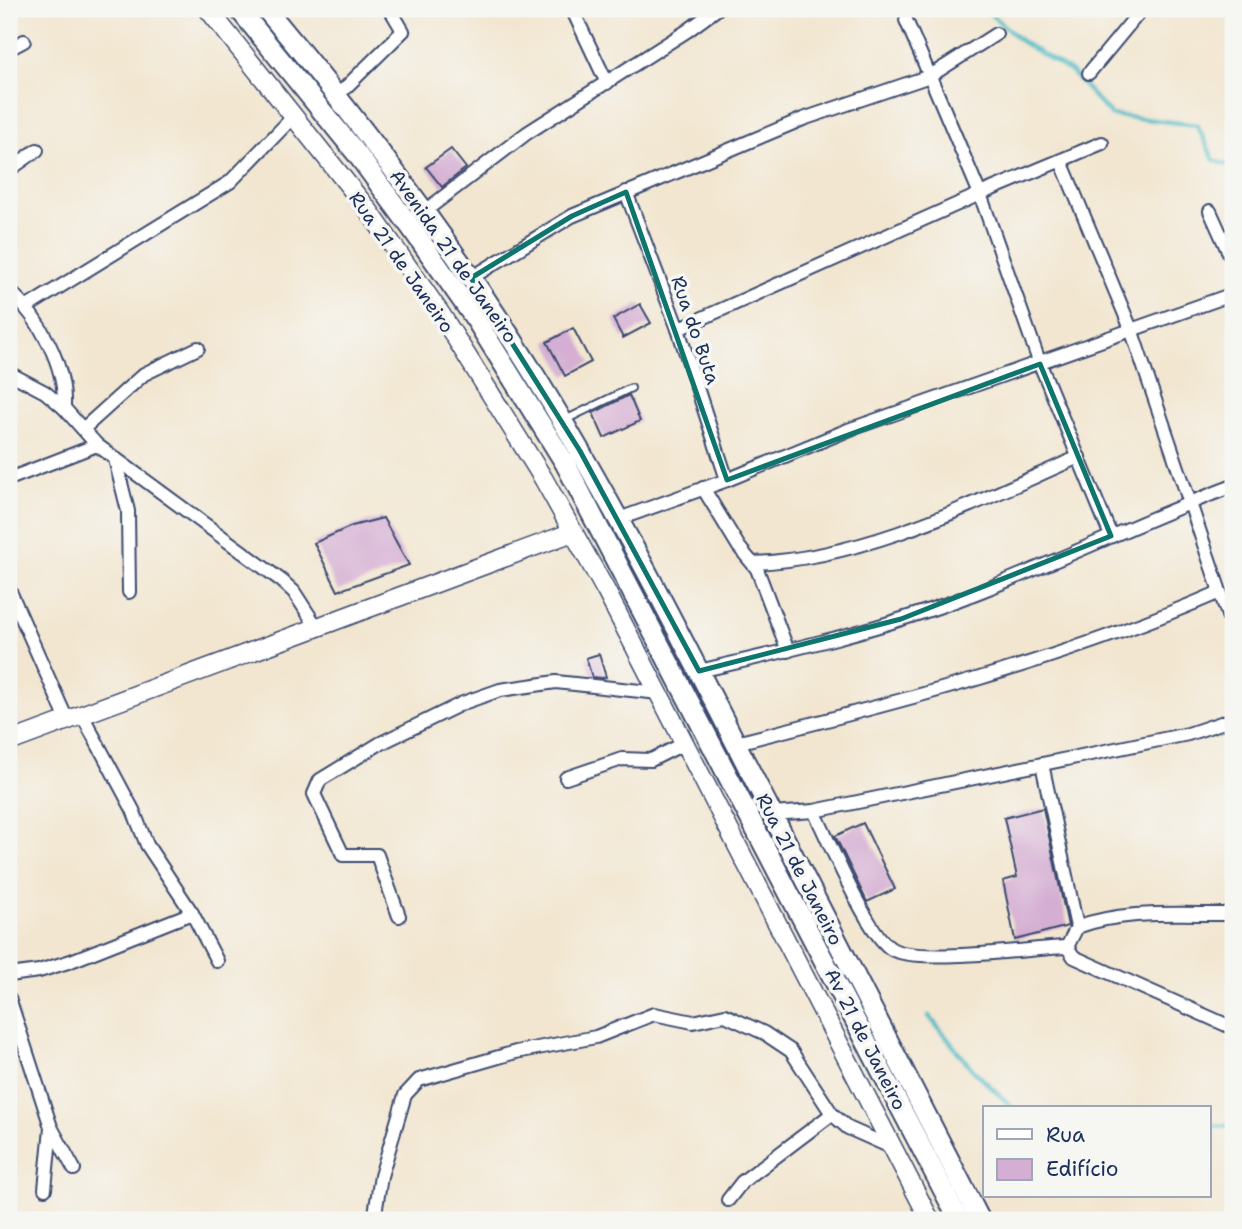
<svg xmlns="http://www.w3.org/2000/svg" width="1242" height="1229" viewBox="0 0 1242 1229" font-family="'Shantell Sans',sans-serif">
<rect width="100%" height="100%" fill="#f6f6f2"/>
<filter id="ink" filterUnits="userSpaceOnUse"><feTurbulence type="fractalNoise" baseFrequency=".0143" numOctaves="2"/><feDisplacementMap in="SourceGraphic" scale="14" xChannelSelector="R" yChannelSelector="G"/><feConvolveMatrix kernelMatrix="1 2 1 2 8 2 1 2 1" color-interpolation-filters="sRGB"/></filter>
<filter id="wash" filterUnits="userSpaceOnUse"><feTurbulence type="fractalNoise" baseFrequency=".00686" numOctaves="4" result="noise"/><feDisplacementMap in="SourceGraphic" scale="28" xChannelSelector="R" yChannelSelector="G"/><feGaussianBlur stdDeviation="1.57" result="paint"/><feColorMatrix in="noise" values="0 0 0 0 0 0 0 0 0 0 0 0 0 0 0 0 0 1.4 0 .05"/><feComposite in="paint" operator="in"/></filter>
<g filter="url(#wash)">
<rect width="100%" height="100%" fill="#f2e6d0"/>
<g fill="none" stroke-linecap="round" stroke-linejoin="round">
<!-- stream -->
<g stroke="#4cbac5" stroke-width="4.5">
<polyline points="985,9 1022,42 1070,71 1111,115 1197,125 1214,160 1233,167"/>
<polyline points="929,1016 973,1070 1013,1108"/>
<polyline points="1209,1125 1233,1126"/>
</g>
</g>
<g id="blocks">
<!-- building -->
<g fill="#d5afd3">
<polygon points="451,149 466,168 442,187 426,167"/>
<polygon points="640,304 651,323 623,338 613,319"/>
<polygon points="573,328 591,362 565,376 547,342"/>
<polygon points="629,395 640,421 604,438 593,413"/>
<polygon points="383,518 409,565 338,591 314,543 352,526"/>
<polygon points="599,654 606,677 602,678 592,677 586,658"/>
<polygon points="1043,808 1068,926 1015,940 1003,881 1017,877 1004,818"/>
<polygon points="863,823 895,889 867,902 835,836"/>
</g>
</g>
</g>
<g filter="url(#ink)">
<use href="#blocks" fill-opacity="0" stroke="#3b4a6f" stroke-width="2"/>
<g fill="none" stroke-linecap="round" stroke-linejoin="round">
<!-- lane casing -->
<g stroke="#3b4a6f" stroke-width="10">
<polyline id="lane" points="563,421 631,388"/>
</g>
<!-- street casing -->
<g stroke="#3b4a6f" stroke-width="16">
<g id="street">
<polyline points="572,9 607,83"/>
<polyline points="906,20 980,194 1040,364 1111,536"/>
<polyline points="9,49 24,41"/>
<polyline points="1089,73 1142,9"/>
<polyline points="338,95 403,31 390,9"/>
<polyline points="1061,161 1131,329 1233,630"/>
<polyline points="9,170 37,150"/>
<polyline points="626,192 678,329 727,480"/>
<polyline points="425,211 527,133 687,31 717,9"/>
<polyline points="1210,211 1233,262"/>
<polyline points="471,278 572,216 803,119 930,76 996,34"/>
<path d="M9,290C40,319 66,365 64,408"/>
<polyline points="27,307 230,182 294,116"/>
<polyline points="678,329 980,194 1102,143"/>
<polyline points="9,373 45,392 64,408 97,445 282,581 294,592 316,626"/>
<polyline points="83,429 144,374 198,348"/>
<polyline points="115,459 128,511 129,592"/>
<polyline points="9,479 97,445"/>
<polyline points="703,488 739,547 757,569 788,651"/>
<polyline points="619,519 727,480 848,430 1233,294"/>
<path d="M754,563C868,558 976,502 1079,457"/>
<polyline points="9,589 67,720"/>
<path d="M699,671C791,650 883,629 971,595C1060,561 1145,519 1233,486"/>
<polyline points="81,713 133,810 147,845 192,913 217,961"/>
<path d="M736,743C900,702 1064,660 1220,592"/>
<polyline points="1042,764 1077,927"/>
<polyline points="566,778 622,759 651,760 685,743"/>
<path d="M814,811C829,841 866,931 890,948C913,965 1033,948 1067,947L1077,927C1124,909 1184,915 1233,914"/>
<polyline points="772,814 814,811 1188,734 1233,719"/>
<polyline points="399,916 377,855 343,855 314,794 320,780 379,744 463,703 500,690 556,682 659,693"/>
<polyline points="1067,947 1074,957 1233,1028"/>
<polyline points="9,975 39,971 71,961 192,913"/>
<polyline points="9,998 51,1127 74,1169"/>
<polyline points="45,1189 51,1128"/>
<polyline points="728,1200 742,1182 832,1114"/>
<polyline points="374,1220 381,1176 405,1095 419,1080 516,1052 596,1037 654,1014 693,1022 725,1015 764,1033 791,1051 832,1114 848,1128 893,1148"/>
</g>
</g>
<!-- secondary casing -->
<g stroke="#3b4a6f" stroke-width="21">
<g id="secondary">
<polyline points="208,9 369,211 442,316 543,478 606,591 930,1220"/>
<polyline points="9,742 573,532"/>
</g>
</g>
<!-- primary casing -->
<g stroke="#3b4a6f" stroke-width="23">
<g id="primary">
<polyline points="239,9 357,154 410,226 476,320 565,463 959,1220"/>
<path d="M266,9C355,116 440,227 515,344C611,494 689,653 770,810C839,947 910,1083 980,1220"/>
</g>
</g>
<!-- lane -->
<use href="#lane" stroke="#fff" stroke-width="6"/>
<!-- street -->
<use href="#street" stroke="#fff" stroke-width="12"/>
<!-- secondary -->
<use href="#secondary" stroke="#fff" stroke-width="18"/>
<!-- primary -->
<use href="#primary" stroke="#fff" stroke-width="19"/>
</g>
</g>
<!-- marked area -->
<path fill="none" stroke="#0f766e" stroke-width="5" stroke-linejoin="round" d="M626,192L727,480L1040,364L1111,536L901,619L699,671L580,451L471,278L572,216Z"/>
<g text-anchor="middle" stroke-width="7" stroke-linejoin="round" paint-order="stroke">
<!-- street labels -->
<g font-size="19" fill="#1b2f5e" stroke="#f6f6f2">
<text transform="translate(454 256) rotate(55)" y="7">Avenida 21 de Janeiro</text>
<text transform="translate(402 262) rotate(55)" y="7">Rua 21 de Janeiro</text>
<text transform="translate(696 330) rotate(71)" y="7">Rua do Buta</text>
<text transform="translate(800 869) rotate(63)" y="7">Rua 21 de Janeiro</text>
<text transform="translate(866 1039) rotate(63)" y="7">Av 21 de Janeiro</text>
</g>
</g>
<!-- margin -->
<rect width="1242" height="1229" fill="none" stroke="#f6f6f2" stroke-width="35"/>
<!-- legend -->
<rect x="983" y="1106" width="228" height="91" fill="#f6f6f2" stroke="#9ea6b7" stroke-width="2"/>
<rect x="997" y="1129" width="35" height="10" fill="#ffffff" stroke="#9ea6b7" stroke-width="2"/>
<text x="1046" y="1142" font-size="21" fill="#1b2f5e">Rua</text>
<rect x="997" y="1159" width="35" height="21" fill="#d5afd3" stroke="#9ea6b7" stroke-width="2"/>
<text x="1046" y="1176" font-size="21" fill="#1b2f5e">Edifício</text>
</svg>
